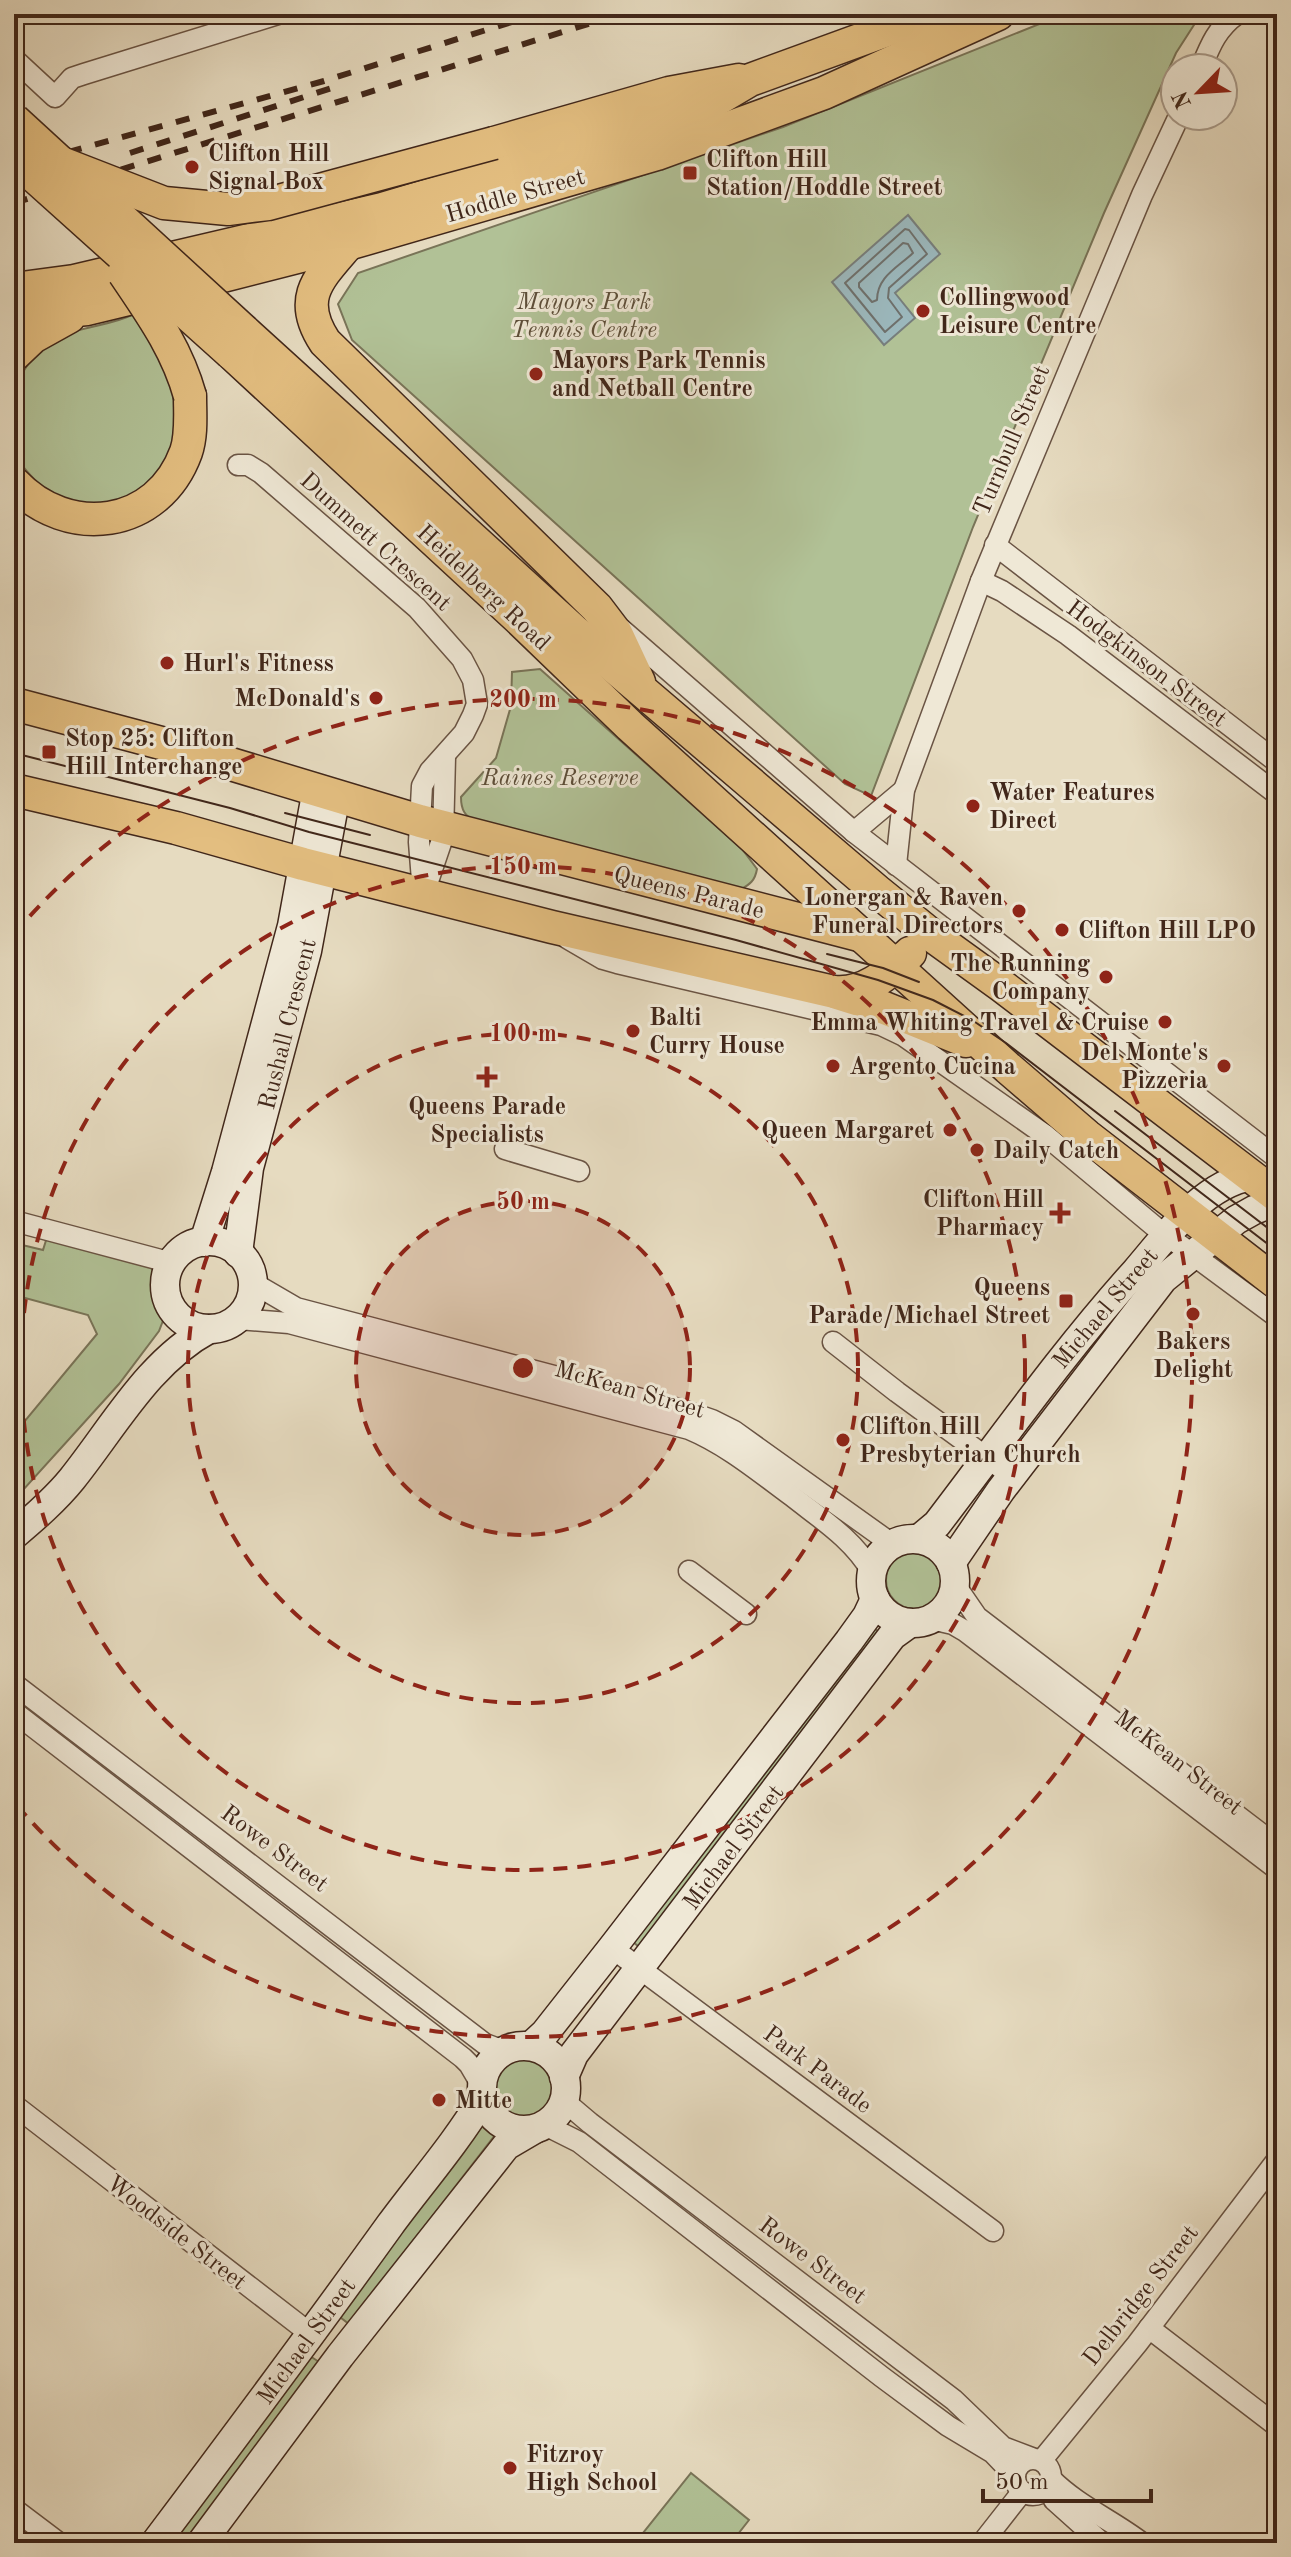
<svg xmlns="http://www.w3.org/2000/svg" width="1291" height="2557" viewBox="0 0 1291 2557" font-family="'Old Standard TT',serif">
<rect width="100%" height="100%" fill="#e6dbc0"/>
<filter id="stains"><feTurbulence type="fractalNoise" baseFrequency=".0025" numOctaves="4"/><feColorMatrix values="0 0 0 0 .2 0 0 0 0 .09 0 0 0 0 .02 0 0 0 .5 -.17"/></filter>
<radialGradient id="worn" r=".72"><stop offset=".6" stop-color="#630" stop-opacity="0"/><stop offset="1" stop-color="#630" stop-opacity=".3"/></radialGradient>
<!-- green -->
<g fill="#b1c196" stroke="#797458" stroke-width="2">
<polygon points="1064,14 1201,14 1176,53 1104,213 973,527 871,796 845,784 352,340 338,304 358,273 783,127"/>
<path d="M134,314C144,328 158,344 165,360C190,423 174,504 93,504C70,503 50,496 34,479C26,471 16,460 14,448C13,441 14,431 14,424C14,390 16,371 44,348C72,324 104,329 134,314Z"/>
<path d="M540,669L742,849L757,869C755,881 750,884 740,890L476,823C465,815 461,811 461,797L496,758L511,706L512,672Z"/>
<polygon points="48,1234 147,1260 156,1276 156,1296 164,1318 159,1331 119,1384 14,1500 14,1434 97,1334 88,1315 14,1295 14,1243 43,1250"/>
<circle cx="915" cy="1580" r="29"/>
<polygon points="867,1623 883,1635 643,1950 628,1938"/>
<circle cx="525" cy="2088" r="30"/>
<polygon points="481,2124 495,2135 349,2324 336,2314"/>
<polygon points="310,2356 325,2366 193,2543 166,2543"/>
<polygon points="691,2473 749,2520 731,2543 635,2543"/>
</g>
<!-- water -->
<polygon fill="#9bb8bd" stroke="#777e7c" stroke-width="2" points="908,215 940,254 895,293 915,318 884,345 832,282"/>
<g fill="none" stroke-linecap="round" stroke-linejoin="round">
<!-- shore -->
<g stroke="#6e706c" stroke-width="2">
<polygon points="905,229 909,230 927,254 889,288 888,298 902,317 885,332 845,283"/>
<path d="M903,243L908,244L913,253C897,268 877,277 877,300L872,302L859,287V283Z"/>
</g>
<!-- street casing -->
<g stroke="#6a5444" stroke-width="23">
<g id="street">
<polyline points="14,59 55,97 72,78 84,74 278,14"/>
<path d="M1201,68C1210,46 1217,28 1237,14"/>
<polyline points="238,465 248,465 261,473 417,608 462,659 473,680 477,704 473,715 464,733 430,771 422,786 419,842 423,893"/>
<polyline points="995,545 1277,762"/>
<polyline points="981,581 1002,591 1068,635 1277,794"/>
<polyline points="621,629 854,832 1277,1158"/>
<polyline points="854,832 904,790"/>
<polyline points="896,865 904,790 981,581 1142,195 1179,116"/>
<polyline points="425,890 443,837 445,757"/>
<polyline points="567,938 603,959 617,963 881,1025 904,1036 1045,1135 1154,1226 1277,1317"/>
<polyline points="505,1149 579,1171"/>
<polyline points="14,1221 172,1263"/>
<polyline points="253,1283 296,1308 683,1410 712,1420 734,1431 892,1544"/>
<path d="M238,1319L289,1323L689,1429C727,1445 758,1471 792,1496C821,1519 853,1539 872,1572"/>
<polyline points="833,1342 897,1392 1012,1476"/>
<polyline points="689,1571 746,1614"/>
<polyline points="955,1585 977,1617 1277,1846"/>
<polyline points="931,1619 953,1624 965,1631 1277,1869"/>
<polyline points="14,1684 485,2044 504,2051"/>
<polyline points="14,1712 463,2058 469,2064 482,2086"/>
<polyline points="612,1948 993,2231"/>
<polyline points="564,2101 590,2123 954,2400 1003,2447 1032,2458"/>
<polyline points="14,2105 312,2335"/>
<polyline points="545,2125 579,2142 882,2377 948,2426 993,2453 1015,2476"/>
<polyline points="1149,2328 1277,2426"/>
<circle cx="1033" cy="2477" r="18"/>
<polyline points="1042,2460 1137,2344 1277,2160"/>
<path d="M1051,2479C1078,2506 1112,2520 1142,2543"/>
<polyline points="1054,2500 1102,2543"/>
<polyline points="14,2509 59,2543"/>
<polyline points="982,2543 1022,2492"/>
</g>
</g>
<!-- secondary casing -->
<g stroke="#41271a" stroke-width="31">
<g id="secondary">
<circle cx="209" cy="1285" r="44"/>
<polyline points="204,1242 226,1172 292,926 317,789"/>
<polyline points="238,1253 249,1168 307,951 336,795"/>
<path d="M14,1535C34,1518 55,1500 72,1479C113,1428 149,1361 209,1329"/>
<path d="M919,1539L937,1524C1002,1439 1064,1351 1136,1271C1167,1235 1202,1185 1251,1176"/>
<circle cx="913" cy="1581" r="42"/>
<polyline points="951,1563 1001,1490 1163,1279 1236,1220 1254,1210 1277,1201"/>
<polyline points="531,2046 545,2033 612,1948 849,1641 867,1616 875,1599"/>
<circle cx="524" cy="2088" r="42"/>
<polyline points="564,2077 574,2054 892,1636 910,1623"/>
<path d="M155,2543C234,2438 313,2332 390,2225C421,2183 456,2143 483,2098"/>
<polyline points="201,2543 340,2356 506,2146 535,2129"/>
</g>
</g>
<!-- primary casing -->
<g stroke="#41271a" stroke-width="35">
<g id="primary">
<polyline points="494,143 669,93 739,80"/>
<path d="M348,244C319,278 296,298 325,342L597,608L616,633L639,682"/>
<polyline points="14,289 74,281 382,209 654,128 701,109 750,80 931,14"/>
<polyline points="14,316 87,309 211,279 348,244 657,154 824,93 998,14"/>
<polyline points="244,331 605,659 877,891 930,934 1002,986 1277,1196"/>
<polyline points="231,353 518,618 630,726 1008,1068 1087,1136 1277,1283"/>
<polyline points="14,355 33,337 69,317"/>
<path d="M14,483C68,540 158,529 186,452C192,435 190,414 190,396"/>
<polyline points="14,704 161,743 420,821 859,935"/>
<path d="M14,790L176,828L303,864L552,927L834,992C866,995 888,973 910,953"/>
<polyline points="837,993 882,1007 966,1041"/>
</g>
</g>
<!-- street -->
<use href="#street" stroke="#efe8d6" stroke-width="20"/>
<!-- secondary -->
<use href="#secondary" stroke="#efe8d6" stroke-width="28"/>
<!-- primary -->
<use href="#primary" stroke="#e3be80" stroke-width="32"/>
<!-- tram -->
<g stroke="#41271a" stroke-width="2">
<polyline points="14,753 230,808 309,832 736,940 878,980 933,1000 972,1020 1006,1043 1277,1251"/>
<polyline points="285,813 370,835"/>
<polyline points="827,954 883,968 919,982"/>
<polyline points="1115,1111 1277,1235"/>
</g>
<!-- rail -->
<g stroke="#41271a" stroke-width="6" stroke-dasharray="14 14" stroke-linecap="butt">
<polyline points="130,153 332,88"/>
<polyline points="14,167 324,81 537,14"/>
<polyline points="14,189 50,178"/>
<polyline points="14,203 620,14"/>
</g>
<!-- primary-bridge casing -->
<g stroke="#41271a" stroke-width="35" stroke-linecap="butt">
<g id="primary-bridge">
<polyline points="14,120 244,331"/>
<polyline points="14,158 231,353"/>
<polyline points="61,163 164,203 228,209 268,204 494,143"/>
<path d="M124,273C151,313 177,349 190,396"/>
</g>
</g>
<!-- primary-bridge -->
<use href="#primary-bridge" stroke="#e3be80" stroke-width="32"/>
</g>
<!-- distance rings -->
<circle cx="523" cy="1368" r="167" fill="#8f2418" fill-opacity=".12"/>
<g fill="none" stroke="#8f2418" stroke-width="4" stroke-dasharray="14 10">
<circle cx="523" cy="1368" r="167"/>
<circle cx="523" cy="1368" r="335"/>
<circle cx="523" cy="1368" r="502"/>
<path d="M14 934A669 669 0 1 1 14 1802"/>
</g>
<!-- markers -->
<g fill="#8f2418" stroke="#efe8d6" stroke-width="3">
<circle cx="192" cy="167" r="8"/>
<rect x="682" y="165" width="16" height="16" rx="4"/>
<circle cx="923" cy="311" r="8"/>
<circle cx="536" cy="374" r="8"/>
<circle cx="167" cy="663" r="8"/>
<circle cx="376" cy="698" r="8"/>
<rect x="41" y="744" width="16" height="16" rx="4"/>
<circle cx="973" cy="806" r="8"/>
<circle cx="1019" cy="911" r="8"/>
<circle cx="1062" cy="930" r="8"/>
<circle cx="1106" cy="977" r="8"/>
<circle cx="1165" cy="1022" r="8"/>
<circle cx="633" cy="1031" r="8"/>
<circle cx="833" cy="1066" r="8"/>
<circle cx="1224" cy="1066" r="8"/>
<path d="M483 1065h8v8h8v8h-8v8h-8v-8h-8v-8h8z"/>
<circle cx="950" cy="1130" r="8"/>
<circle cx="977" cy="1150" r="8"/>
<path d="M1056 1201h8v8h8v8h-8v8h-8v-8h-8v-8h8z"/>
<rect x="1058" y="1293" width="16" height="16" rx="4"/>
<circle cx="1193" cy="1314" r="8"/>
<circle cx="843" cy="1440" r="8"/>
<circle cx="439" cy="2100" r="8"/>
<circle cx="510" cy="2468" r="8"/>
</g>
<g text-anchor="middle" stroke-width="6" stroke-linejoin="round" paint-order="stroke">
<!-- poi labels -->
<g font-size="24" font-weight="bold" fill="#41271a" stroke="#efe8d6" text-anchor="start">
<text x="208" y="161">Clifton Hill<tspan x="208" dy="28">Signal Box</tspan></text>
<text x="706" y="167">Clifton Hill<tspan x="706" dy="28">Station/Hoddle Street</tspan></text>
<text x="939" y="305">Collingwood<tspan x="939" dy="28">Leisure Centre</tspan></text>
<text x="552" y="368">Mayors Park Tennis<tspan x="552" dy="28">and Netball Centre</tspan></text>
<text x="183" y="671">Hurl's Fitness</text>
<text x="360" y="706" text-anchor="end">McDonald's</text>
<text x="65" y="746">Stop 25: Clifton<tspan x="65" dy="28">Hill Interchange</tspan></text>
<text x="989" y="800">Water Features<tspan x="989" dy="28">Direct</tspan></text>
<text x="1003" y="905" text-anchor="end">Lonergan &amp; Raven<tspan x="1003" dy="28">Funeral Directors</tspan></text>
<text x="1078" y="938">Clifton Hill LPO</text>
<text x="1090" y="971" text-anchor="end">The Running<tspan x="1090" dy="28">Company</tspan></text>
<text x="649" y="1025">Balti<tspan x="649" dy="28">Curry House</tspan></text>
<text x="1149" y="1030" text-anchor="end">Emma Whiting Travel &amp; Cruise</text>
<text x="1208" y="1060" text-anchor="end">Del Monte's<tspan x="1208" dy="28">Pizzeria</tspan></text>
<text x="849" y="1074">Argento Cucina</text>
<text x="487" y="1114" text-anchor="middle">Queens Parade<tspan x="487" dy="28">Specialists</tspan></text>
<text x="934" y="1138" text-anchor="end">Queen Margaret</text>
<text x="993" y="1158">Daily Catch</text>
<text x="1044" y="1207" text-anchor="end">Clifton Hill<tspan x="1044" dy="28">Pharmacy</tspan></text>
<text x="1050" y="1295" text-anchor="end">Queens<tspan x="1050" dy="28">Parade/Michael Street</tspan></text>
<text x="1193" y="1349" text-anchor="middle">Bakers<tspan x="1193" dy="28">Delight</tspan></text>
<text x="859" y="1434">Clifton Hill<tspan x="859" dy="28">Presbyterian Church</tspan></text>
<text x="455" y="2108">Mitte</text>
<text x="526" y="2462">Fitzroy<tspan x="526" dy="28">High School</tspan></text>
</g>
<!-- street labels -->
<g font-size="24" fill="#41271a" stroke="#efe8d6">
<text transform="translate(515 195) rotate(-16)" y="8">Hoddle Street</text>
<text transform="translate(1011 440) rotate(-67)" y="8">Turnbull Street</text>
<text transform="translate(376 541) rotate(42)" y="8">Dummett Crescent</text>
<text transform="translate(484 587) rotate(43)" y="8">Heidelberg Road</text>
<text transform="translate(1147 663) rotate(37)" y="8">Hodgkinson Street</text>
<text transform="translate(689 892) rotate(14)" y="8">Queens Parade</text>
<text transform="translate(287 1024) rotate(-76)" y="8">Rushall Crescent</text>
<text transform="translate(1105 1308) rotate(-50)" y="8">Michael Street</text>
<text transform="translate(630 1389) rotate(16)" y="8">McKean Street</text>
<text transform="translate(1179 1762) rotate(38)" y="8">McKean Street</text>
<text transform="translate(733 1847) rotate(-53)" y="8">Michael Street</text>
<text transform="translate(275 1848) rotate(37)" y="8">Rowe Street</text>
<text transform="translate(818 2069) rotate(37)" y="8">Park Parade</text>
<text transform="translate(177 2232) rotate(38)" y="8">Woodside Street</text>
<text transform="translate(813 2260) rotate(37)" y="8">Rowe Street</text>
<text transform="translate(1140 2295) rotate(-52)" y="8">Delbridge Street</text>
<text transform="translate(306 2341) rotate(-54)" y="8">Michael Street</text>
</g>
<!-- park labels -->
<g font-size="24" font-style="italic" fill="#5d4e39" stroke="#efe8d6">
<text x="584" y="309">Mayors Park<tspan x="584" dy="28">Tennis Centre</tspan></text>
<text x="560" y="785">Raines Reserve</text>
</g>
</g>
<circle cx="523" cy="1368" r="12" fill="#8f2418" stroke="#efe8d6" stroke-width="4"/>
<g font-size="24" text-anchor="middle" font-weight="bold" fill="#8f2418" stroke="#efe8d6" stroke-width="6" stroke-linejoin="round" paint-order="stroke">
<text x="523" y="707">200 m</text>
<text x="523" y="874">150 m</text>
<text x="523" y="1041">100 m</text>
<text x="523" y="1209">50 m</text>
</g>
<!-- margin -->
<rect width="1291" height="2557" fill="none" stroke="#e6dbc0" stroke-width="48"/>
<rect x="16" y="16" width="1259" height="2525" fill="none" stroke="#41271a" stroke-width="4"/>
<rect x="24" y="24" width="1243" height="2509" fill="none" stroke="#41271a" stroke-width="2"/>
<!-- north arrow -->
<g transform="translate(1199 92) rotate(245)"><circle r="38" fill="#efe8d6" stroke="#a99b8b" stroke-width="2"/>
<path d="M0-6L14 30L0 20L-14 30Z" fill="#8f2418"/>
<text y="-12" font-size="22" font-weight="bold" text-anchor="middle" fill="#41271a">N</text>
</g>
<!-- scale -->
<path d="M983 2489v12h168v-12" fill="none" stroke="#41271a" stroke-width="4"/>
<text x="995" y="2489" font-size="24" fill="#41271a" stroke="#efe8d6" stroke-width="6" paint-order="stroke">50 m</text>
<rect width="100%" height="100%" filter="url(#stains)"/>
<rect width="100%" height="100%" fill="url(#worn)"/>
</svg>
